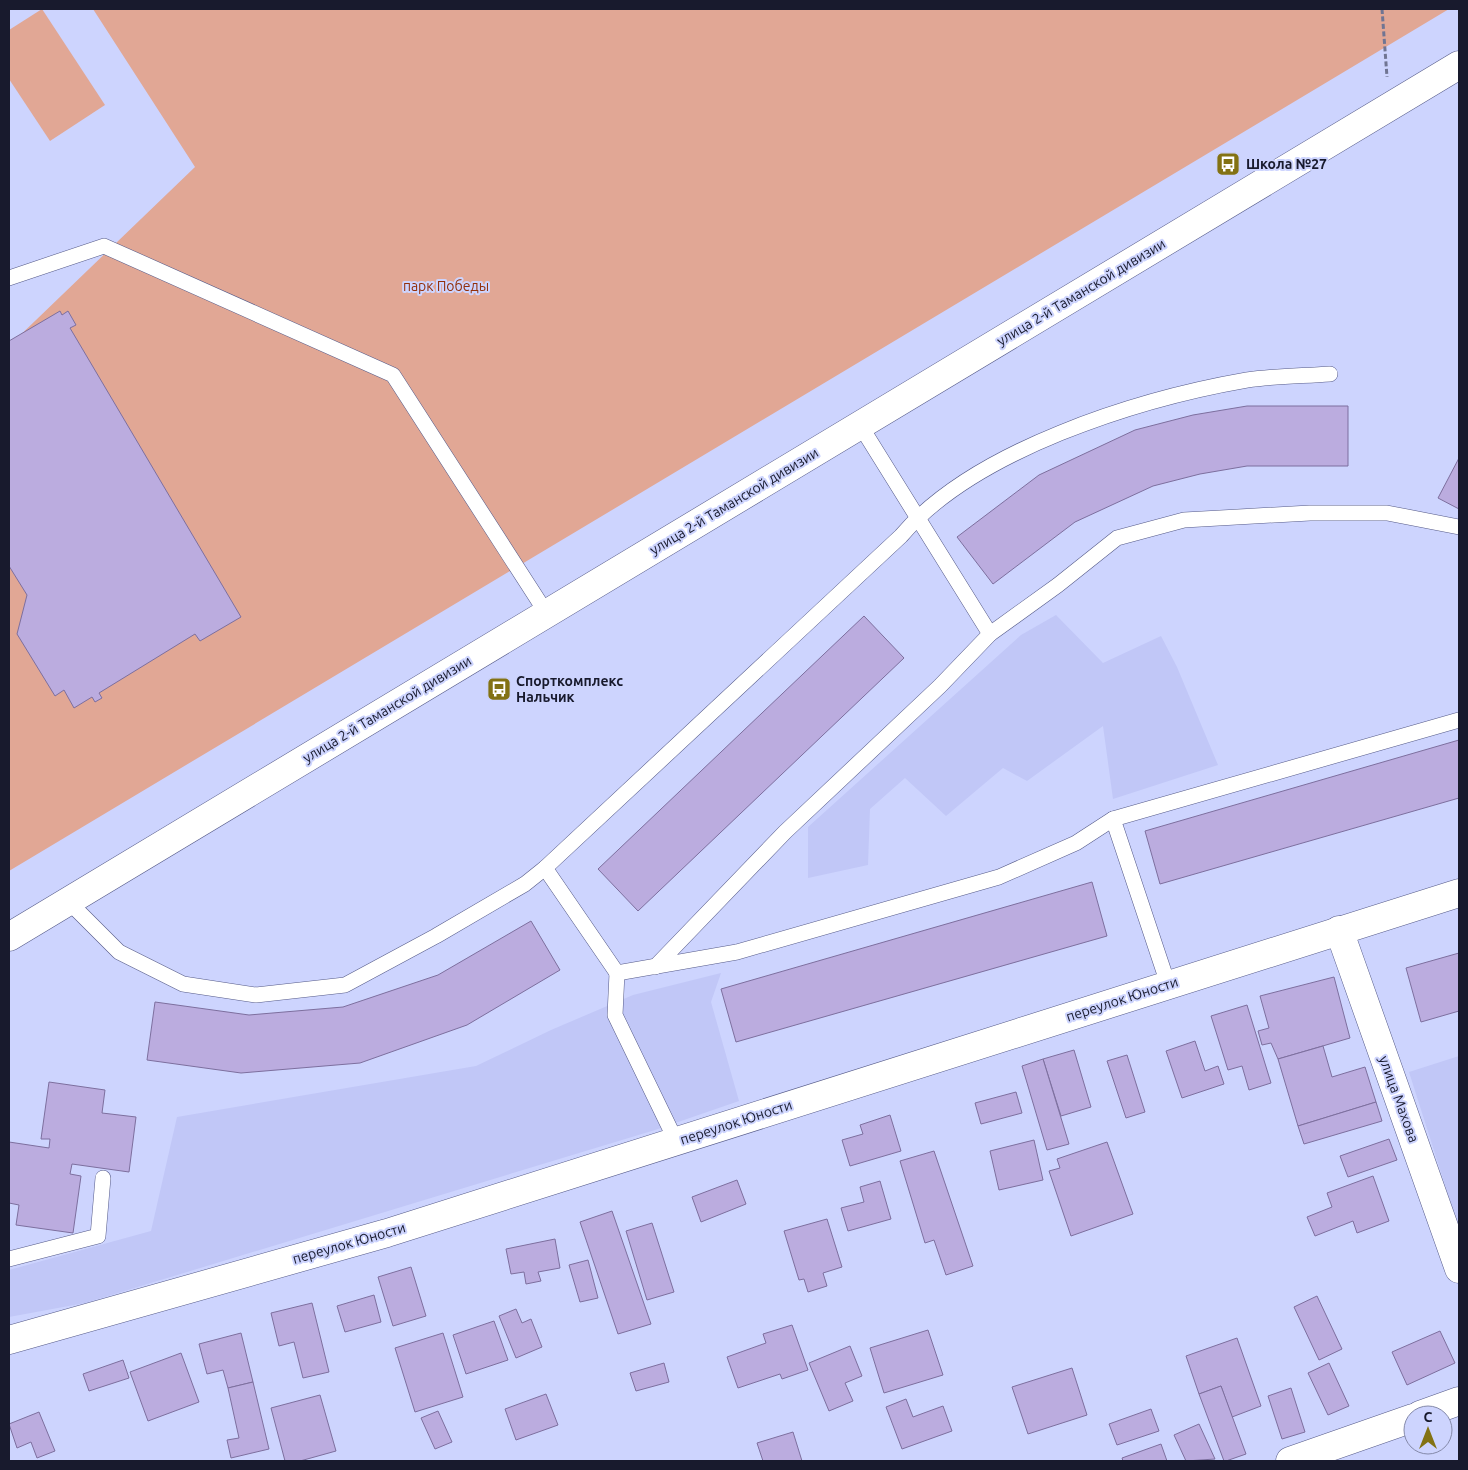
<svg xmlns="http://www.w3.org/2000/svg" width="1468" height="1470" viewBox="0 0 1468 1470" font-family="Ubuntu,sans-serif">
<rect width="100%" height="100%" fill="#cdd4fe"/>
<!-- built -->
<g fill="#c1c7f7">
<polygon points="1056,615 1103,663 1161,636 1177,667 1218,765 1113,799 1103,726 1027,781 1003,768 946,816 905,778 870,809 868,865 808,878 808,827 1021,635"/>
<polygon points="721,973 711,1002 739,1101 655,1130 85,1303 9,1317 9,1270 151,1231 177,1117 476,1066 551,1030 633,995"/>
<polygon points="1459,1056 1459,1229 1409,1072"/>
</g>
<!-- green -->
<g fill="#e1a795">
<polygon points="42,9 105,105 50,141 9,79 9,30"/>
<polygon points="93,9 1449,9 9,871 9,346 195,167"/>
</g>
<!-- building -->
<g fill="#bbacdf" stroke="#7d6f9e">
<polygon points="60,311 62,315 68,311 76,325 70,328 241,617 200,641 195,634 99,693 102,698 95,702 92,697 74,708 64,690 55,696 17,634 27,595 9,566 9,341"/>
<polygon points="1247,406 1348,406 1348,466 1247,466 1200,474 1153,486 1075,522 993,584 957,537 1039,475 1135,430 1193,415"/>
<polygon points="1459,458 1459,509 1438,498"/>
<polygon points="864,616 904,658 638,911 598,869"/>
<polygon points="1459,740 1459,798 1160,884 1145,831"/>
<polygon points="1092,882 1107,936 736,1042 721,989"/>
<polygon points="531,921 560,970 467,1025 360,1063 241,1073 147,1060 155,1002 249,1015 343,1007 438,975"/>
<polygon points="1459,953 1459,1011 1421,1022 1406,968"/>
<polygon points="1334,977 1350,1038 1278,1059 1271,1043 1262,1045 1258,1031 1269,1028 1260,996"/>
<polygon points="1247,1005 1271,1083 1249,1090 1242,1066 1228,1070 1211,1016"/>
<polygon points="1195,1041 1205,1071 1218,1066 1224,1084 1182,1098 1166,1051"/>
<polygon points="1323,1046 1332,1077 1365,1067 1376,1102 1298,1126 1278,1059"/>
<polygon points="1074,1050 1091,1107 1061,1116 1043,1059"/>
<polygon points="1127,1055 1145,1112 1126,1118 1107,1061"/>
<polygon points="1043,1059 1069,1144 1047,1150 1022,1066"/>
<polygon points="49,1082 105,1090 102,1113 136,1117 129,1172 72,1164 70,1174 81,1176 73,1233 16,1225 19,1205 9,1203 9,1142 49,1148 50,1139 41,1139"/>
<polygon points="1016,1092 1022,1113 981,1124 975,1103"/>
<polygon points="1376,1102 1382,1121 1304,1144 1298,1126"/>
<polygon points="890,1115 901,1151 850,1166 842,1140 863,1134 860,1125"/>
<polygon points="1389,1139 1397,1160 1348,1177 1340,1156"/>
<polygon points="1034,1140 1043,1180 999,1190 990,1151"/>
<polygon points="1107,1142 1133,1214 1071,1236 1049,1171 1060,1168 1057,1159"/>
<polygon points="934,1151 973,1266 946,1275 934,1240 925,1243 900,1161"/>
<polygon points="1373,1176 1389,1221 1357,1233 1353,1221 1315,1236 1307,1217 1332,1207 1327,1193"/>
<polygon points="737,1180 746,1204 701,1222 692,1197"/>
<polygon points="880,1181 891,1219 848,1231 841,1208 864,1202 860,1187"/>
<polygon points="612,1211 651,1324 618,1334 580,1222"/>
<polygon points="827,1219 842,1267 823,1273 827,1286 808,1292 804,1279 799,1280 784,1231"/>
<polygon points="652,1223 674,1292 647,1300 626,1231"/>
<polygon points="555,1239 560,1268 538,1272 541,1281 526,1284 524,1272 511,1274 506,1249"/>
<polygon points="588,1260 598,1298 580,1302 569,1265"/>
<polygon points="411,1267 426,1316 393,1326 378,1277"/>
<polygon points="374,1295 381,1322 345,1332 337,1306"/>
<polygon points="1317,1296 1342,1349 1319,1360 1294,1307"/>
<polygon points="312,1303 329,1372 303,1378 294,1342 279,1346 271,1313"/>
<polygon points="516,1309 522,1323 531,1319 542,1347 516,1358 499,1316"/>
<polygon points="494,1321 508,1360 466,1374 453,1335"/>
<polygon points="792,1325 808,1370 782,1379 780,1374 738,1388 727,1357 766,1343 763,1334"/>
<polygon points="928,1330 943,1375 884,1393 870,1348"/>
<polygon points="1440,1331 1455,1363 1407,1385 1392,1352"/>
<polygon points="241,1333 253,1382 228,1388 223,1370 207,1374 199,1344"/>
<polygon points="443,1333 463,1397 415,1412 395,1348"/>
<polygon points="1237,1338 1261,1406 1232,1417 1221,1386 1199,1394 1186,1356"/>
<polygon points="850,1346 862,1376 845,1383 853,1401 829,1411 809,1363"/>
<polygon points="181,1353 199,1402 148,1421 130,1372"/>
<polygon points="123,1360 129,1378 89,1391 83,1374"/>
<polygon points="664,1363 669,1382 636,1391 630,1373"/>
<polygon points="1329,1363 1349,1406 1328,1415 1308,1373"/>
<polygon points="1072,1368 1087,1415 1028,1434 1012,1387"/>
<polygon points="253,1382 269,1449 231,1458 227,1440 239,1438 228,1388"/>
<polygon points="1221,1386 1246,1454 1226,1461 1224,1461 1199,1394"/>
<polygon points="1291,1388 1305,1432 1282,1439 1268,1396"/>
<polygon points="546,1394 558,1425 516,1440 505,1409"/>
<polygon points="320,1395 336,1451 300,1461 285,1461 271,1408"/>
<polygon points="906,1399 913,1417 943,1406 952,1431 902,1449 886,1407"/>
<polygon points="1151,1409 1159,1431 1117,1445 1109,1424"/>
<polygon points="438,1411 452,1442 435,1449 421,1418"/>
<polygon points="39,1412 55,1451 37,1458 31,1442 17,1448 9,1424"/>
<polygon points="1199,1424 1215,1459 1186,1461 1174,1435"/>
<polygon points="793,1432 802,1461 763,1461 757,1443"/>
<polygon points="1161,1444 1167,1461 1123,1461 1122,1458"/>
</g>
<g fill="none" stroke-linecap="round" stroke-linejoin="round">
<!-- lane casing -->
<g stroke="#555a88" stroke-width="16">
<g id="lane">
<polyline points="9,278 104,246 393,375 547,614"/>
<polyline points="860,425 990,634 1058,585 1117,538 1184,520 1310,513 1387,513 1459,527"/>
<polyline points="545,868 617,973 737,952 999,877 1076,843 1113,819"/>
<path d="M68,901L119,952L183,984L256,995L345,985L436,936L525,884L545,868L901,536C974,450 1138,399 1247,380C1274,376 1303,376 1330,374"/>
<polyline points="655,967 785,832 940,686 990,634"/>
<polyline points="617,973 615,1015 676,1141"/>
<polyline points="1168,984 1113,819 1459,720"/>
<polyline points="9,1259 98,1236 103,1178"/>
</g>
</g>
<!-- street casing -->
<g stroke="#555a88" stroke-width="29">
<g id="street">
<polyline points="1339,930 1459,1269"/>
<polyline points="9,1340 387,1233 1459,893"/>
<polyline points="1420,1415 1459,1401"/>
<polyline points="1290,1461 1413,1418"/>
</g>
</g>
<!-- secondary casing -->
<g stroke="#555a88" stroke-width="29">
<polyline id="secondary" points="9,937 1459,65"/>
</g>
<!-- path -->
<polyline stroke="#707593" stroke-width="3" stroke-dasharray="5 2.5" stroke-linecap="butt" points="1382,9 1387,77"/>
<!-- lane -->
<use href="#lane" stroke="#fff" stroke-width="15"/>
<!-- street -->
<use href="#street" stroke="#fff" stroke-width="28"/>
<!-- secondary -->
<use href="#secondary" stroke="#fff" stroke-width="28"/>
</g>
<!-- icons -->
<defs>
<g id="bus-square" transform="scale(1.25)"><rect x="-9" y="-9" width="18" height="18" rx="4" fill="#837213" stroke="#cdd4fe"/><path d="M-5-6H5V4H4V6H2V4H-2V6H-4V4H-5ZM-3.5-4V0h7V-4ZM-3.5 1.2v1.5H-2V1.2ZM2 1.2v1.5H3.5V1.2Z" fill="#fff"/></g>
</defs>
<g fill-rule="evenodd">
<use href="#bus-square" x="1228" y="164"/>
<use href="#bus-square" x="499" y="689"/>
</g>
<g text-anchor="middle" stroke-width="4" stroke-linejoin="round" paint-order="stroke">
<!-- poi labels -->
<g font-size="14" font-weight="bold" fill="#181a2d" stroke="#cdd4fe" text-anchor="start">
<text x="1246" y="169">Школа №27</text>
<text x="516" y="686">Спорткомплекс<tspan x="516" dy="16">Нальчик</tspan></text>
</g>
<!-- park labels -->
<g font-size="14" fill="#92300b" stroke="#cdd4fe">
<text x="446" y="291">парк Победы</text>
</g>
<!-- street labels -->
<g font-size="14" fill="#181a2d" stroke="#cdd4fe">
<text transform="translate(1081 292) rotate(-31)" y="5">улица 2-й Таманской дивизии</text>
<text transform="translate(734 501) rotate(-31)" y="5">улица 2-й Таманской дивизии</text>
<text transform="translate(387 709) rotate(-31)" y="5">улица 2-й Таманской дивизии</text>
<text transform="translate(1122 999) rotate(-18)" y="5">переулок Юности</text>
<text transform="translate(1399 1099) rotate(70)" y="5">улица Махова</text>
<text transform="translate(736 1122) rotate(-18)" y="5">переулок Юности</text>
<text transform="translate(349 1243) rotate(-16)" y="5">переулок Юности</text>
</g>
</g>
<!-- border -->
<rect width="1468" height="1470" fill="none" stroke="#181a2d" stroke-width="20"/>
<!-- north arrow -->
<g transform="translate(1428 1430)"><circle r="24" fill="#cdd4fe" stroke="#858aaa"/>
<path d="M0-4L9 19L0 12L-9 19Z" fill="#837213"/>
<text y="-8" font-size="14" font-weight="bold" text-anchor="middle" fill="#181a2d">С</text>
</g>
</svg>
